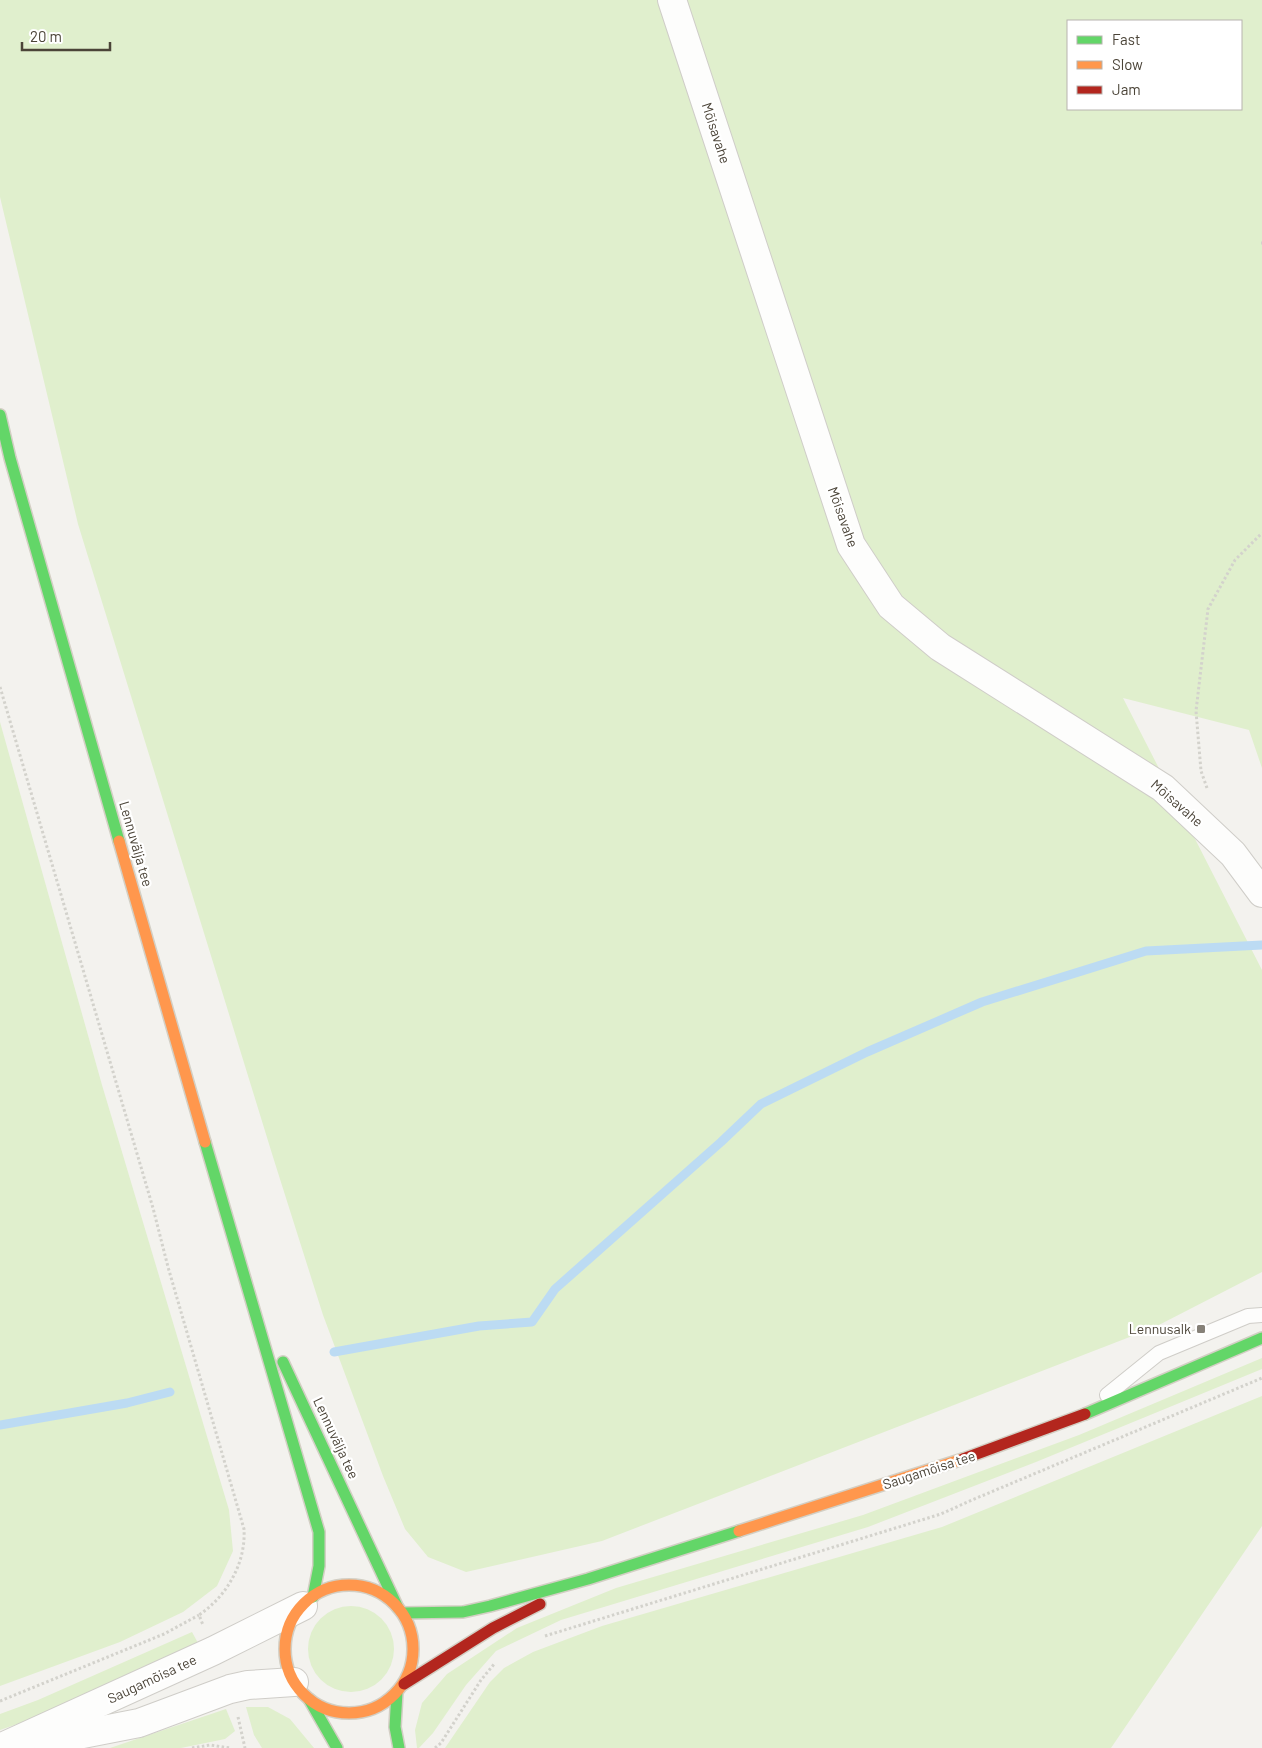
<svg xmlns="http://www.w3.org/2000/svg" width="1262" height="1748" viewBox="0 0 1262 1748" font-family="Barlow,sans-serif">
<rect width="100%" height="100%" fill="#f3f2ee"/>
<!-- green -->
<g fill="#e0efcd" fill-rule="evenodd">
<path d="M0,0H1262V768L1249,730L1123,698L1262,970V1272L1153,1328L602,1541L466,1572L428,1557L405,1529L383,1476L323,1315L273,1157L78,524L0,197ZM1068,21H1241V109H1068Z"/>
<polygon points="0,722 102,1085 229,1510 233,1551 217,1586 183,1612 120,1642 0,1686"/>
<polygon points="1262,1358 1262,1369 1036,1462 868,1527 561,1620 496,1651 466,1685 433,1733 419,1748 417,1748 415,1730 422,1703 447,1674 517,1628 616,1588 863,1515 1079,1435"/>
<polygon points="1262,1396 1262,1526 1111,1748 445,1748 490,1682 504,1668 533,1652 602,1626 942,1527"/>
<circle cx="351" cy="1649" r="43"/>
<polygon points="192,1632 198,1643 159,1664 72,1705 0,1730 0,1714 38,1700"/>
<polygon points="246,1707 268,1707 290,1719 314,1748 262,1748 254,1735"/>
<polygon points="226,1709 235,1731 225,1739 181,1748 110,1748"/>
</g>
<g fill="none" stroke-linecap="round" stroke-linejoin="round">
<!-- stream -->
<g stroke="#bcdbf3" stroke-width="9">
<polyline points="334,1352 479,1326 532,1322 555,1289 721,1142 761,1104 867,1052 982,1002 1146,951 1262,945"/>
<polyline points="0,1425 127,1403 170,1392"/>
</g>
<!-- lane casing -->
<g stroke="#cfcdc8" stroke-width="16">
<polyline id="lane" points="1107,1395 1159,1353 1248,1316 1262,1315"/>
</g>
<!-- street casing -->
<g stroke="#cfcdc8" stroke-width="30">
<g id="street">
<polyline points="672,0 851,545 891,606 940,647 1163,788 1233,854 1262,893"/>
<polyline points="42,1742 139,1723 230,1689 248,1685 294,1682"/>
<polyline points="0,1748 213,1651 303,1606"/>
</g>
</g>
<!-- fast casing -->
<g stroke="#d3cfc4" stroke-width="14">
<g id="fast">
<polyline points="0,415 10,458 119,841"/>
<polyline points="205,1142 319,1532 319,1566 313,1597"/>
<polyline points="283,1362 398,1608"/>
<polyline points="1085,1414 1262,1338"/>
<polyline points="403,1613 463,1612 490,1606 588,1579 739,1531"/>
<polyline points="397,1692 395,1727 399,1748"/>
<polyline points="309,1699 337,1748"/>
</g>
</g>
<!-- slow casing -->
<g stroke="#d3cfc4" stroke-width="14">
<g id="slow">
<polyline points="119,841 205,1142"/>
<polyline points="739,1531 963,1459"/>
<circle cx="349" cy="1649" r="64"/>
</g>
</g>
<!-- jam casing -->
<g stroke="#d3cfc4" stroke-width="14">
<g id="jam">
<polyline points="963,1459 1085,1414"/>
<polyline points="404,1684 493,1628 540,1604"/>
</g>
</g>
<!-- path -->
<g stroke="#d3d2cc" stroke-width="3" stroke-dasharray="2.5 2.5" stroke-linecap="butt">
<polyline points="1261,243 1262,243"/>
<path d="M0,687L153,1208L168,1267L244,1529C246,1563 227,1596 199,1615L203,1625"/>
<polyline points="1207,788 1201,771 1196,711 1208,609 1235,560 1262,533"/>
<polyline points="545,1636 941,1514 972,1500 1262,1378"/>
<polyline points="0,1701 164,1634 199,1615"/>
<polyline points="238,1717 245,1748"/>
<polyline points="192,1748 210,1745 230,1748"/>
<polyline points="435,1748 441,1743 481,1680 495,1663"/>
</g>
<!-- lane -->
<use href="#lane" stroke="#fdfdfc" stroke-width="14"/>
<!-- street -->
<use href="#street" stroke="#fdfdfc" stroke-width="28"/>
<!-- fast -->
<use href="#fast" stroke="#63d668" stroke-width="11"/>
<!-- slow -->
<use href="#slow" stroke="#ff974d" stroke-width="11"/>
<!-- jam -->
<use href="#jam" stroke="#b3261e" stroke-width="11"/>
</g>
<!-- markers -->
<rect fill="#868178" stroke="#fff" stroke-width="2" x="1196" y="1324" width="10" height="10" rx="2.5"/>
<g text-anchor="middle" stroke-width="4.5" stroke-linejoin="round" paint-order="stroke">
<!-- street labels -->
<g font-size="14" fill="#4b4438" stroke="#fff">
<text transform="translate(716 133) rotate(72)" y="5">Mõisavahe</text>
<text transform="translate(843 517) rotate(70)" y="5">Mõisavahe</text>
<text transform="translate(1177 803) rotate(41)" y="5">Mõisavahe</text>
<text transform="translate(136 844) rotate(74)" y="5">Lennuvälja tee</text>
<text transform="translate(336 1438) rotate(65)" y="5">Lennuvälja tee</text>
<text transform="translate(929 1470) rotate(-18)" y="5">Saugamõisa tee</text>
<text transform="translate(152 1679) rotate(-25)" y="5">Saugamõisa tee</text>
</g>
<!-- poi labels -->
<g font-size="14" fill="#4b4438" stroke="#fff" text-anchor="end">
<text x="1191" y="1334">Lennusalk</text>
</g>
</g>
<!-- legend -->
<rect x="1067" y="20" width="175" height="90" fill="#ffffff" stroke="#b7b4af"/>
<rect x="1077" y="36" width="25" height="8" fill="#63d668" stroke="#b7b4af"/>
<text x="1112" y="45" font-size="15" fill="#4b4438">Fast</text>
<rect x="1077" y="61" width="25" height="8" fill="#ff974d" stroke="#b7b4af"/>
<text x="1112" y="70" font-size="15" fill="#4b4438">Slow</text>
<rect x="1077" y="86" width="25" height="8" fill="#b3261e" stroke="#b7b4af"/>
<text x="1112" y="95" font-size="15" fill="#4b4438">Jam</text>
<!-- scale -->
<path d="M22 42v8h88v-8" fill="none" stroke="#4b4438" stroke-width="2.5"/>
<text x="30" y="42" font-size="15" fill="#4b4438" stroke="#ffffff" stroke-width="4" paint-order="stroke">20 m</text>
</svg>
